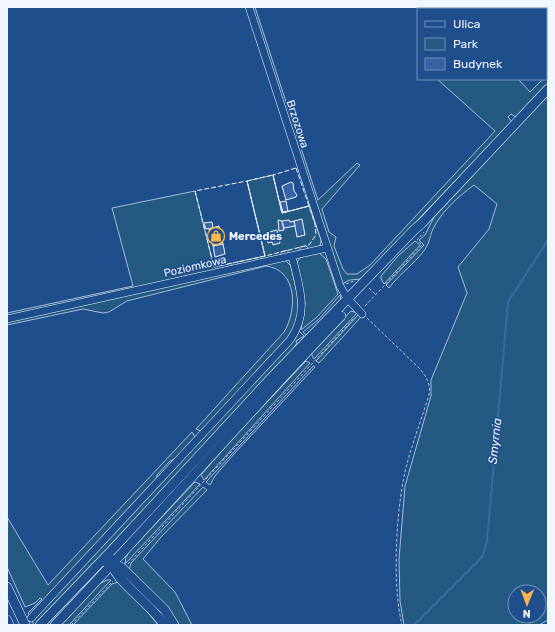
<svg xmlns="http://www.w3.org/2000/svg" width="555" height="632" viewBox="0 0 555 632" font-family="Rubik,sans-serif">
<rect width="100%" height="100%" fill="#1f4e8c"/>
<!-- green -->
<g fill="#245a82" stroke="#a8bbd7" fill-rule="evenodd">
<polygon points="251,7 255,7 318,200 357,163 360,165 322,209 329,232 336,237 334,246 343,269 347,274 357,274 370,265 495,131 437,79 518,79 530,92 543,79 546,79 548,74 548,83 516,117 511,114 508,117 512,122 361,279 350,280 342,284"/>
<path d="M548,95V620L539,625H404L400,601L399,559L405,486L431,396V380L467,293L458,267L489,229L497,204L474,185C459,196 443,210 434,227C431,232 430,239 428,244C422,258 399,274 389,288L386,285L424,245L419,240L425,235L434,217ZM515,592H539V616H515Z"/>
<polygon points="273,175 282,213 309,206 321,240 320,246 309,249 306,246 300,247 300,251 289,254 287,250 281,252 281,255 239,265 237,262 265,256 247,181"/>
<polygon points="195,191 214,267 232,263 232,266 7,316 7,313 133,286 112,208"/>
<polygon points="415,241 420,245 384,284 381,279 381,276 398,256"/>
<polygon points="319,253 326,259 338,294 317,317 301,330 305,303 297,262 301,257"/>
<path d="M285,260L291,266L300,306L292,334L201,431L196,429L284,332C297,311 298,270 266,266L127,301L109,312L103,313L83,309L7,325V322Z"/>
<polygon points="340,295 341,302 323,321 306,335 303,332 319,319"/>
<polygon points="351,311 357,313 314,359 311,353"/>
<polygon points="359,314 361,317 319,363 316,361"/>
<polygon points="299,331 304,336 296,341 297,343 291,352 36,625 34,625 32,621 292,341"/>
<polygon points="306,361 310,363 204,480 201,475 231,440"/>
<polygon points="313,366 315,367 234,454 215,476 210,485 206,482"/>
<polygon points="192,432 195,437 177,458 170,461 157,475 157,480 30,616 28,613 42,599 40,598 35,603 25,607 7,567 7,517 48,585"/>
<polygon points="195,482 200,484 125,564 126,557 129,552"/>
<polygon points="203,487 207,490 161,537 143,559 175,592 192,625 179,625 167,607 129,570 131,563"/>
<polygon points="107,580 111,580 69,625 60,625 99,584"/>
<polygon points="118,582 140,603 158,625 73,625 112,584"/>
</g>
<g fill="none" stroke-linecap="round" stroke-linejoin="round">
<!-- stream -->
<polyline stroke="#3b69a3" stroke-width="2" points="414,625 483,556 487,541 508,302 548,240"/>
</g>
<!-- building -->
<g fill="#3563a3" stroke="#f2f6ff">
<polygon points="291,182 293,183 294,191 297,195 296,197 286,200 282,186"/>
<polygon points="286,201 288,211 283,212 280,202"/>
<polygon points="302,219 305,235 297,237 294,221"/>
<polygon points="278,220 282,221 284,230 279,231"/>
<polygon points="289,220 290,222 294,221 295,226 284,228 282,221"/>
<polygon points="212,222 213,228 206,229 204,223"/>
<polygon points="219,226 223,244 213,246 209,229"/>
<polygon points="277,230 280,243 273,245 272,242 268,243 265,233"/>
<polygon points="223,244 225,254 215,257 213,246"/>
</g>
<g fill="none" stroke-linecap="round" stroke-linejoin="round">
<!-- minor casing -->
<g stroke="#f2f6ff" stroke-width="8">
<g id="minor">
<polyline points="249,7 340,286 347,298 362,314"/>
<polyline points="7,319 327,248"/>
<path d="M31,618L290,340C310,311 299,287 292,256"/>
</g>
</g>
<!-- major casing -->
<g stroke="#f2f6ff" stroke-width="10">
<g id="major">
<path d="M111,559C110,578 153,605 164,625"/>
<polyline points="106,562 115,564 122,568 164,609 174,625"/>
<polyline points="7,587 25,625"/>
<polyline points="7,620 9,625"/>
<polyline points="40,625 113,549 272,377 414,230 422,223 548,89"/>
<path d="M55,625C152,523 244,417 341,316"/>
</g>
</g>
<!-- path -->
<g stroke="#b3c4dc" stroke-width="1" stroke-dasharray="3 2" stroke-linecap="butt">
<polyline points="346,284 354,281"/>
<polyline points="369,288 375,294"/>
<polyline points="365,306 422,245 417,240 424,232"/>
<path d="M367,318L420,369C427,378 431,384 429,395C421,421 411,446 405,472C396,513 392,584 402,625"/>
<polyline points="128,564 355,317"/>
<polyline points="71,625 113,581"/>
</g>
<!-- minor -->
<use href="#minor" stroke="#1f4e8c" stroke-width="7"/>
<!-- major -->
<use href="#major" stroke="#1f4e8c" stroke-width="9"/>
<!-- fence -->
<g stroke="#f2f6ff" stroke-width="1" stroke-dasharray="5 2" stroke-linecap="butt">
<polygon points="296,168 309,206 282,213 273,175"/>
<polygon points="273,175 282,213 309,206 315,224 316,235 309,245 265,256 247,181"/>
<polygon points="247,181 265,256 214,267 195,191"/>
</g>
</g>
<!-- icons -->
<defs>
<g id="shop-ring" transform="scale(0.9)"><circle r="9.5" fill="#1f4e8c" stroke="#ffb74d" stroke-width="1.5"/><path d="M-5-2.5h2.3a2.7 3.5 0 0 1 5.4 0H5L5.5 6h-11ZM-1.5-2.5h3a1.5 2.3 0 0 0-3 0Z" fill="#ffb74d"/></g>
</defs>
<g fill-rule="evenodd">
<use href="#shop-ring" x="216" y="236"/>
</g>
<g text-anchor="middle" stroke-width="3" stroke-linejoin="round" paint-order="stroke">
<!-- street labels -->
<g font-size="11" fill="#f2f6ff" stroke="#1f4e8c">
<text transform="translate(298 124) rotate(72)" y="4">Brzozowa</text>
<text transform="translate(195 266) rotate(-13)" y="4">Poziomkowa</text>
</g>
<!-- poi labels -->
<g font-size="11" font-weight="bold" fill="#f2f6ff" stroke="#1f4e8c" text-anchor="start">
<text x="229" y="240">Mercedes</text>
</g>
<!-- water labels -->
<g font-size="12" font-style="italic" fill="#f2f6ff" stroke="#1f4e8c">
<text transform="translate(495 441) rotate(-84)" y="4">Smyrnia</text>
</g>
</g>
<!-- border -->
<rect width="555" height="632" fill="none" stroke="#f2f6ff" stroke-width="16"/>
<!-- legend -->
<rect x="417" y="8" width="130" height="72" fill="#1f4e8c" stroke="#7391ba"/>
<rect x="425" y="21" width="20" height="6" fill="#1f4e8c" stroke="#7391ba"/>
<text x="453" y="28" font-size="12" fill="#f2f6ff">Ulica</text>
<rect x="425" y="38" width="20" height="12" fill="#245a82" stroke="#7391ba"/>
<text x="453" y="48" font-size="12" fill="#f2f6ff">Park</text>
<rect x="425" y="58" width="20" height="12" fill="#3563a3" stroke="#7391ba"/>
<text x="453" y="68" font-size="12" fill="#f2f6ff">Budynek</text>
<!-- north arrow -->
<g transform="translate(527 604) rotate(181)"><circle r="19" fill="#1f4e8c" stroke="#7391ba"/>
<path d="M0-3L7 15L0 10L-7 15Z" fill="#ffb74d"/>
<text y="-6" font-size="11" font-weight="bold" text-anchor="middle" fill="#f2f6ff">N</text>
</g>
</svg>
